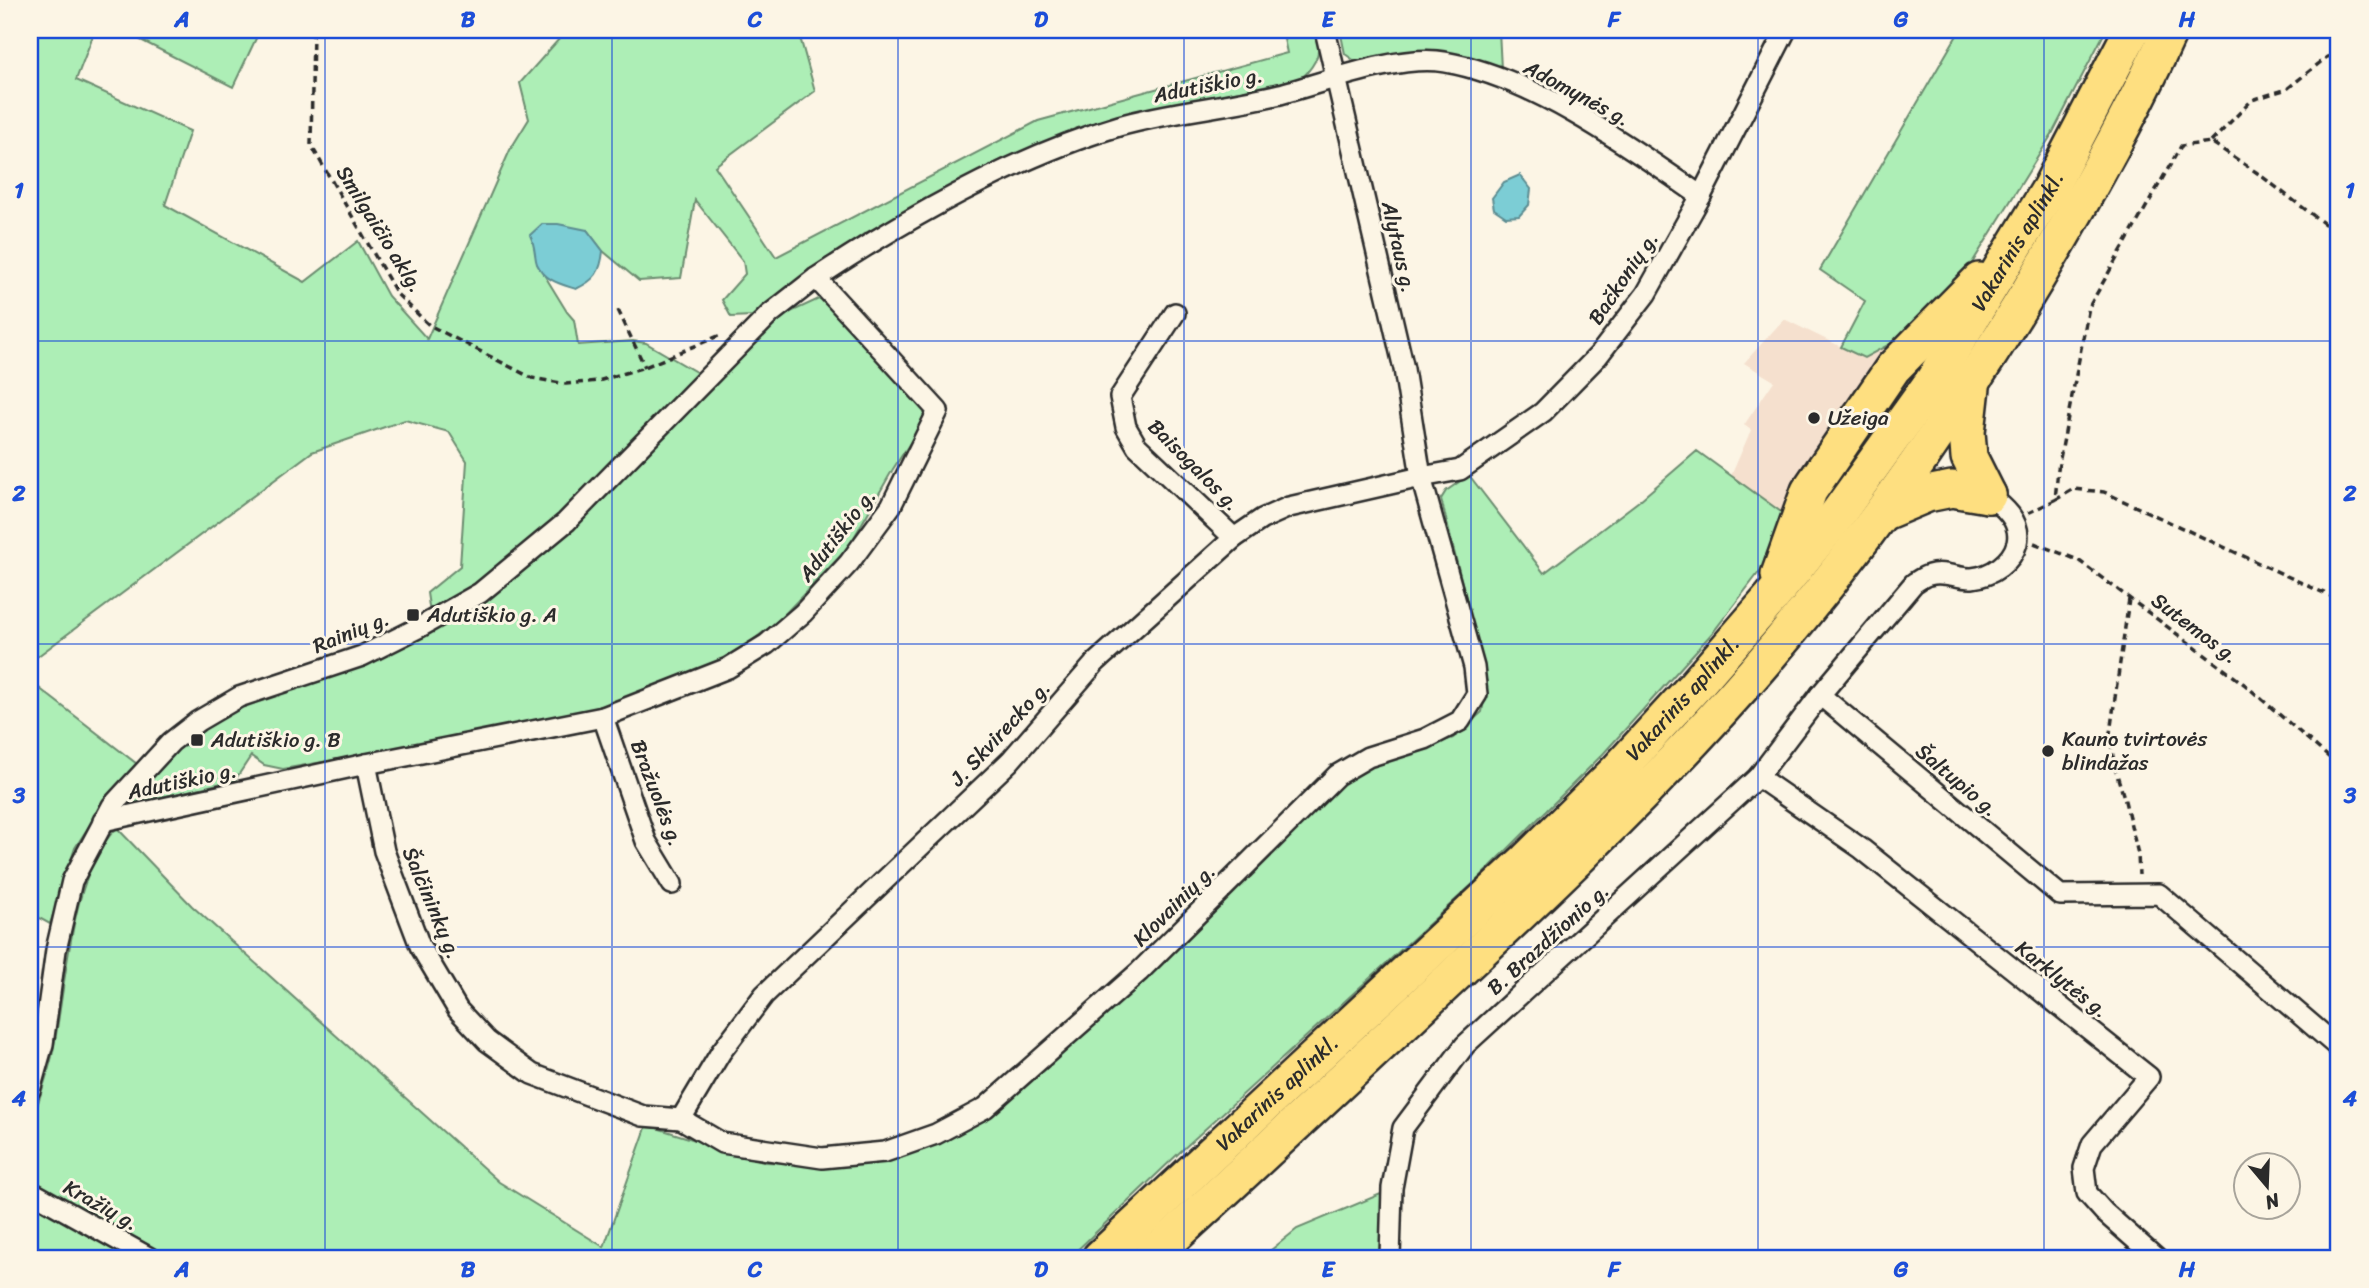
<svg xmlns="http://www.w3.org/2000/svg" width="2369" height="1288" viewBox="0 0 2369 1288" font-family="Sriracha,sans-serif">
<rect width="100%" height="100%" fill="#fcf5e5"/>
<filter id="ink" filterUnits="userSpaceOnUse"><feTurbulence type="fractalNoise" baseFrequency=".0143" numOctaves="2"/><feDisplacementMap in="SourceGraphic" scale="14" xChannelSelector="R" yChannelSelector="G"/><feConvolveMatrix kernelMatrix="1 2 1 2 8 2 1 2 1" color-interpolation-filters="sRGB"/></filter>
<g filter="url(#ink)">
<!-- built -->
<polygon fill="#f5e0ce" points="1784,319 1864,358 1918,329 1934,341 1813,514 1788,517 1731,476 1751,430 1744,425 1774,381 1744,363"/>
<!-- green -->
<g fill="#adeeb6" stroke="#6c8c70" stroke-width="2">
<path d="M30,30H95L76,80L190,131L165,205L305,282L358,241L388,296L427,339L510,150L529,119L520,83L567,30H798L815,91L715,166L776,257L1038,121L1287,53L1282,30H1317C1322,51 1317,63 1302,78L1107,119L1054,140L865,233L752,316L731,317L722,300L745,274L743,261L695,200L681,278L639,281L603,251L587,230L536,247L537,263L567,312L574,320L578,345L633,341L646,343L708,379L756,328L821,298L924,405L927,417L893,469L848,548L778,621L728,659L603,706L510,729L283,769L264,765L251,756L235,780L128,805L130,798L194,732L241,704L430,613L427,593L460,566L467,461L449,432L405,420L312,452L30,662Z"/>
<polygon points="121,30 260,30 233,87"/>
<polygon points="1340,30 1499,30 1501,69 1375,60 1355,61 1345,54"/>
<polygon points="1960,30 2106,30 2052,134 1951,297 1918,329 1864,358 1841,347 1865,301 1820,270"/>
<path d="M1697,451L1788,517L1786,534L1760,571L1714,631L1603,754L1476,881L1179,1153L1069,1258H171L30,1181C30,1166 27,1148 30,1133C35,1107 46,1082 52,1056C66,993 69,872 117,828L192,906L499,1182L604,1247L647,1125L766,1162L824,1164L933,1141L1341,783L1379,761L1453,738L1482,712L1487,683L1441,499L1446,491L1469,475L1544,573L1639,501Z"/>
<polygon points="30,681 137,764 102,806 75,848 50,924 30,913"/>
<polygon points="1383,1193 1379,1258 1261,1258 1297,1229"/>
<polygon points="30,1200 137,1258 30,1258"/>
</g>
<!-- water -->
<g fill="#7ccdd5" stroke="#5c8c91" stroke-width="2">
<polygon points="1520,175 1531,189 1529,205 1519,216 1506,217 1494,209 1492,198 1504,182"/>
<path d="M542,224H558L587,230L603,251C601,272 595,280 576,289C560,284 545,281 537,264C534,255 536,248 530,235Z"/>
</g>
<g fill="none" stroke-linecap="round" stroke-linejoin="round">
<!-- street casing -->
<g stroke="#2b2b2b" stroke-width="24">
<g id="street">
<polyline points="1175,313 1120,397 1126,427 1137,446 1234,538"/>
<path d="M1988,495C2003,506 2022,521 2017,543C2012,562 1992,576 1972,578C1958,579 1944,570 1929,575C1924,576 1919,580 1914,583L1820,695L2060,895L2159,894L2339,1048"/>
<polyline points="603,717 646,841 672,884"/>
<polyline points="366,764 384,851 420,946 458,1010 487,1041 532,1074 643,1116 681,1119 722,1143 822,1158 885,1152 936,1134 985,1108 1139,972 1337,775 1368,757 1425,739 1460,721 1477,694 1474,667 1421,477 1404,369 1325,30"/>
<polyline points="1758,777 1862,849 2149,1077 2092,1144 2084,1168 2087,1193 2104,1212 2156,1258"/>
<path d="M103,821L366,764L603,717L728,668L767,644L803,613L849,563L891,506L938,411L816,278C907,218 1014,157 1119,126C1171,111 1227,107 1280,94C1326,82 1399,54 1445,62C1533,77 1629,146 1701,196"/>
<polyline points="30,1090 43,1044 56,950 72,881 112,806 171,742 198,721 239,697 362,656 420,627 480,593 566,522 770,314 816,278"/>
<polyline points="681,1119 721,1052 764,995 1010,761 1096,662 1234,538 1262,519 1289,507 1421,477 1460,470 1543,412 1598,356 1646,294 1701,196 1786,30"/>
<polyline points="30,1191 150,1258"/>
<polyline points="1390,1258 1392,1188 1403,1128 1465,1045 1758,777 1820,695"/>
</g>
</g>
<!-- highway casing -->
<g stroke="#2b2b2b" stroke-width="40">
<g id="highway">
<polyline points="1972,387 1967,432 1969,457 1988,495"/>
<polyline points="1884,512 1927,494 1952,489 1988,495"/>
<polyline points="1779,575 1809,491 1893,368 1979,281"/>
<path id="s1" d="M1100,1258L1527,860L1617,771L1694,687L1772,597L1829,526L1933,381L2050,188L2132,30"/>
<path d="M1150,1258C1250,1167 1348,1075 1446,983C1537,898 1627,813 1711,721C1846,574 1961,410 2061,237C2100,170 2138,101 2170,30"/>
</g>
</g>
<!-- path -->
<g stroke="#2b2b2b" stroke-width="3.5" stroke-dasharray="7 5" stroke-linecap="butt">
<polyline points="313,30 311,145 397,294 429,325 532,378 566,384 598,381 645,367 723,334"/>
<polyline points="2211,142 2252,100 2287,89 2327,57 2339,54"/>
<polyline points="618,310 645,367"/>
<polyline points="2055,500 2074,489 2104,492 2339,600"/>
<polyline points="2028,513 2055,500 2058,469 2089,307 2181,146 2211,142 2256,172 2339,235"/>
<polyline points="2034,543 2078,560 2244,684 2339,766"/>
<polyline points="2129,599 2110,733 2114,765 2125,801 2138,854 2139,875"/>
</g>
<!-- street -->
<use href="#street" stroke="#fcf5e5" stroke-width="19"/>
<!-- highway -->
<use href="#highway" stroke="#fedf80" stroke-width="35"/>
</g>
</g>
<!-- grid -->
<path fill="none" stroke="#1d4ed8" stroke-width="2" stroke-opacity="0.55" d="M325,30V1258M612,30V1258M898,30V1258M1184,30V1258M1471,30V1258M1758,30V1258M2044,30V1258M30,341H2339M30,644H2339M30,947H2339"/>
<!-- markers -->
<g fill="#2b2b2b" stroke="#fcf5e5" stroke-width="2.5">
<circle cx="1814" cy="418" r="7"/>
<rect x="406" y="608" width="14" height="14" rx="3.5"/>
<rect x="190" y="733" width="14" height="14" rx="3.5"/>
<circle cx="2048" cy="751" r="7"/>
</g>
<g text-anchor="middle" stroke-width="6" stroke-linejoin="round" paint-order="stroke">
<!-- street labels -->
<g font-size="21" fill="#2b2b2b" stroke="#fcf5e5">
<text transform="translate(1208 85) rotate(-11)" y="7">Adutiškio g.</text>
<text transform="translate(1577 93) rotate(28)" y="7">Adomynės g.</text>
<text transform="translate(380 229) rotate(58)" y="7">Smilgaičio aklg.</text>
<text dy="7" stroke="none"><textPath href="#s1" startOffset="1376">Vakarinis aplinkl.</textPath></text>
<text transform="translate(1399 247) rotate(77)" y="7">Alytaus g.</text>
<text transform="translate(1623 278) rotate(-56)" y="7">Bačkonių g.</text>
<text transform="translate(1194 465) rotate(45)" y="7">Baisogalos g.</text>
<text transform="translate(837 535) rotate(-52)" y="7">Adutiškio g.</text>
<text transform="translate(2195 628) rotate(37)" y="7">Sutemos g.</text>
<text transform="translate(351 632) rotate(-22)" y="7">Rainių g.</text>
<text dy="7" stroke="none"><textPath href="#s1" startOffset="808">Vakarinis aplinkl.</textPath></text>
<text transform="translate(1000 733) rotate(-47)" y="7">J. Skvirecko g.</text>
<text transform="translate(1957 780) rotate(40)" y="7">Šaltupio g.</text>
<text transform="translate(182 781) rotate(-12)" y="7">Adutiškio g.</text>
<text transform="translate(657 793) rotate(69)" y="7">Bražuolės g.</text>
<text transform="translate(432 903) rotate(67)" y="7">Šalčininkų g.</text>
<text transform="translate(1174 905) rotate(-45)" y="7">Klovainių g.</text>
<text transform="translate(1548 939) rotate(-42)" y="7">B. Brazdžionio g.</text>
<text transform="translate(2062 979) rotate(38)" y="7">Karklytės g.</text>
<text dy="7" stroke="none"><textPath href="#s1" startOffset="242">Vakarinis aplinkl.</textPath></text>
<text transform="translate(101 1205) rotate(29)" y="7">Kražių g.</text>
</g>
<!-- poi labels -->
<g font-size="21" fill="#2b2b2b" stroke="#fcf5e5" text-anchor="start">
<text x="1828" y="425">Užeiga</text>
<text x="427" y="622">Adutiškio g. A</text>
<text x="2062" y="746">Kauno tvirtovės<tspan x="2062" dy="24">blindažas</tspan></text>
<text x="211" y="747">Adutiškio g. B</text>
</g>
</g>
<!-- margin -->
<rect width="2369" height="1288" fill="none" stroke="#fcf5e5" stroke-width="77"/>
<!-- north arrow -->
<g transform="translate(2267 1186) rotate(161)"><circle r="33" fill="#fcf5e5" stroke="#a8a49b" stroke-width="2"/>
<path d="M0-5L12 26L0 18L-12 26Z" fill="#2b2b2b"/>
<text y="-10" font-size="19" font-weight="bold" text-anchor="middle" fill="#2b2b2b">N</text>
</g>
<rect x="38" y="38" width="2292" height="1212" fill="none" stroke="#1d4ed8" stroke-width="2.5"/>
<g font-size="23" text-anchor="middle" font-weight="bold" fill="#1d4ed8">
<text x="182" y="27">A</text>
<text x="468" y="27">B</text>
<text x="755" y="27">C</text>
<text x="1041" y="27">D</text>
<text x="1328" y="27">E</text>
<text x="1614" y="27">F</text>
<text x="1901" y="27">G</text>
<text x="2187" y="27">H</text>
<text x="19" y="198">1</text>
<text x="2350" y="198">1</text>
<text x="19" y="501">2</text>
<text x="2350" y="501">2</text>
<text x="19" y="803">3</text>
<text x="2350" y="803">3</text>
<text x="19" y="1106">4</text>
<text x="2350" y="1106">4</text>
<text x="182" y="1277">A</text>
<text x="468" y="1277">B</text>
<text x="755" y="1277">C</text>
<text x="1041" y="1277">D</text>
<text x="1328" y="1277">E</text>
<text x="1614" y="1277">F</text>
<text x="1901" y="1277">G</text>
<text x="2187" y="1277">H</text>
</g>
</svg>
